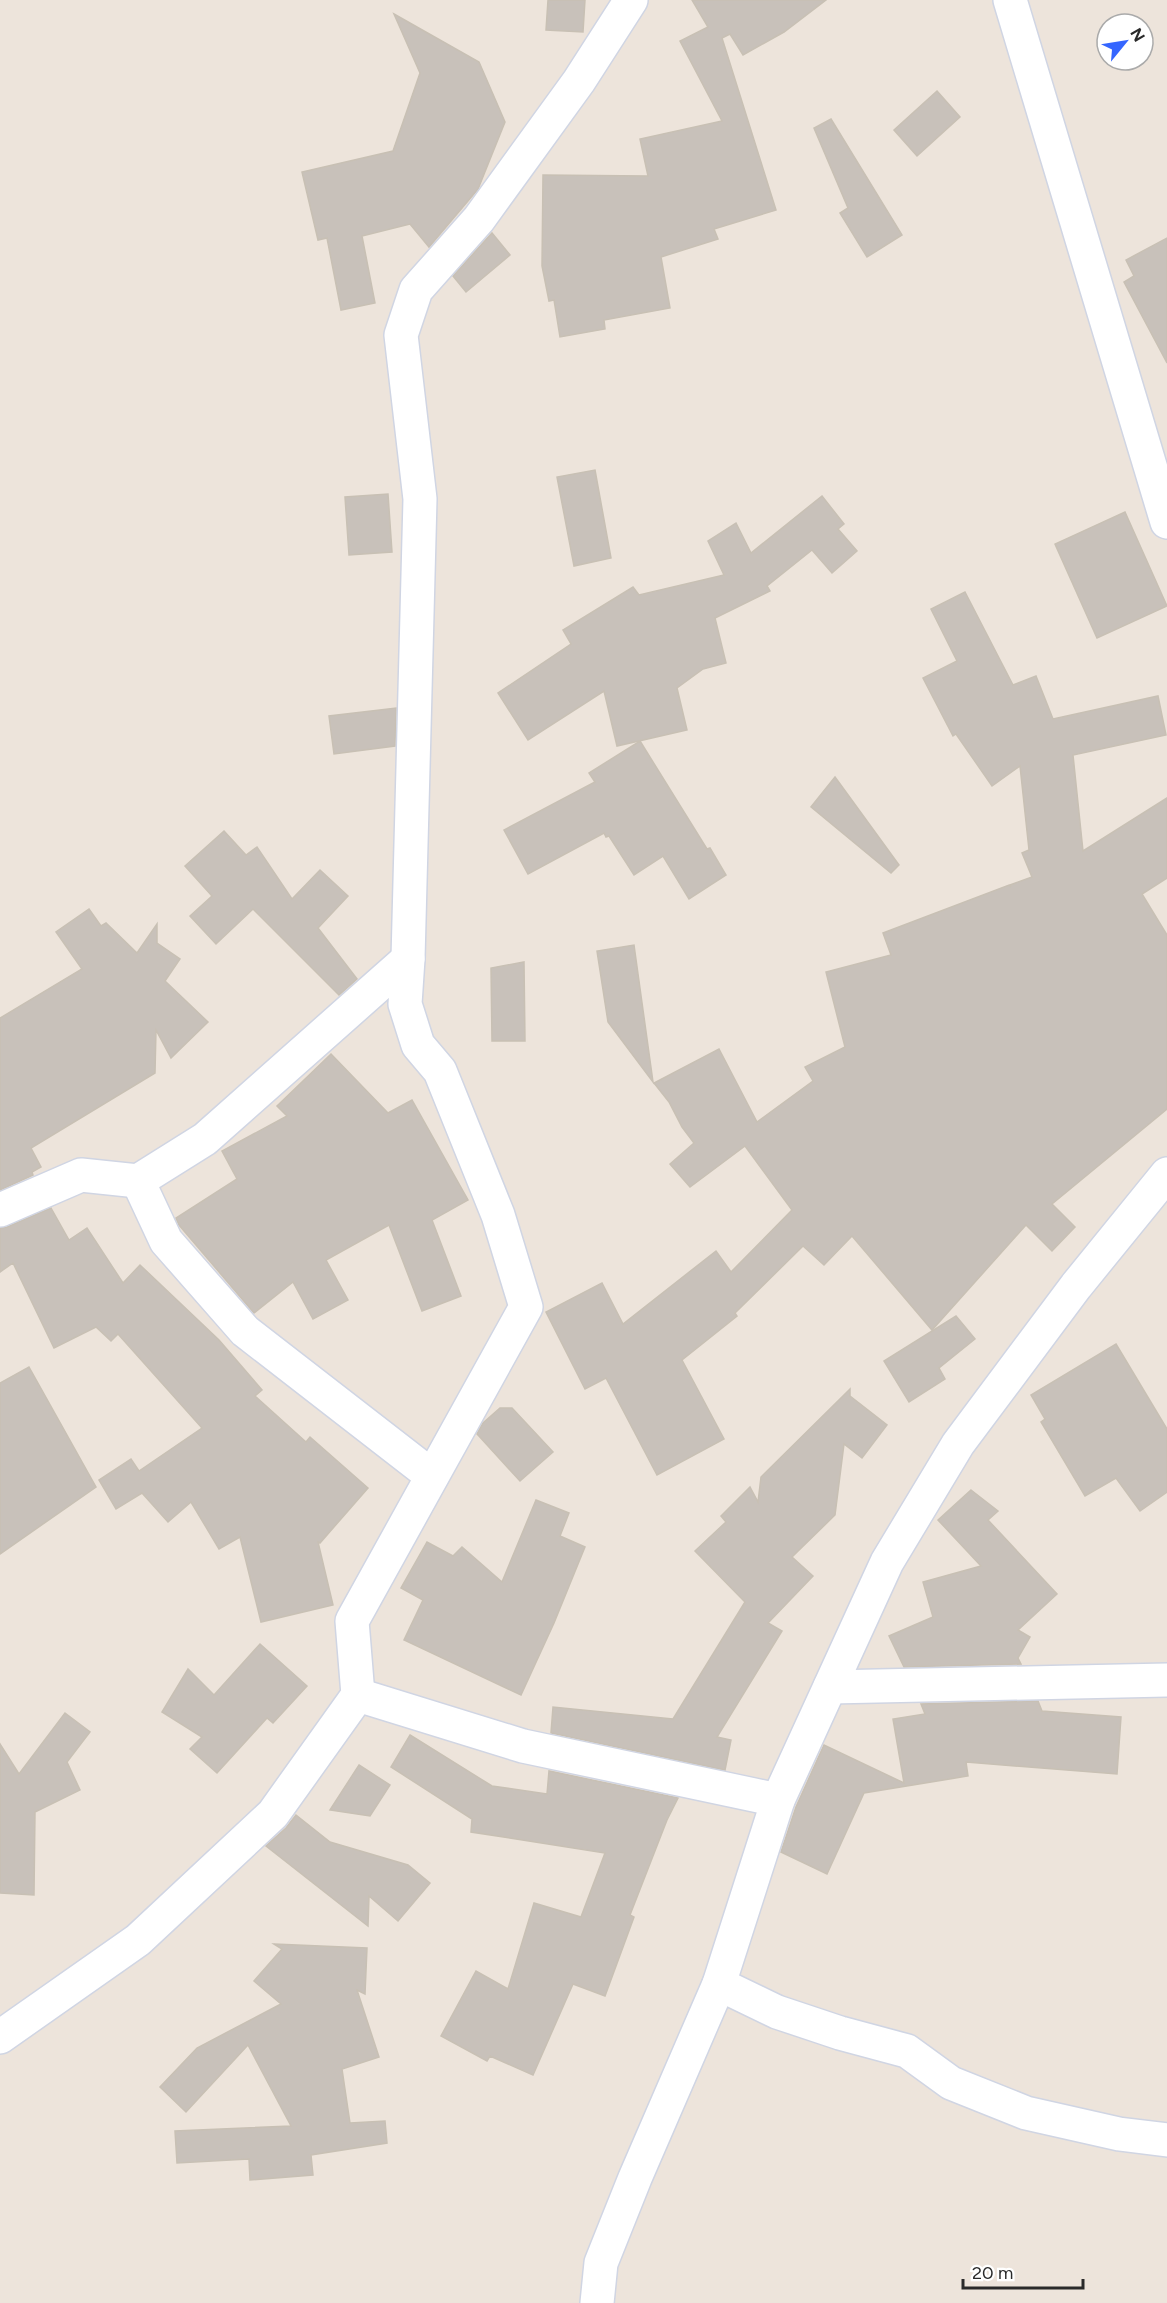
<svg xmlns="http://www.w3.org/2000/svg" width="1167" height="2303" viewBox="0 0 1167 2303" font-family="Figtree,sans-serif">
<rect width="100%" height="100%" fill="#ede4db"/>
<!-- building -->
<g fill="#c8c1ba" stroke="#c8c0b4" stroke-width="1.5">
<polygon points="548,0 585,0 583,32 546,30"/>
<polygon points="692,0 826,0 784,32 743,55 730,34 722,38 776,210 714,229 718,239 661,257 670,308 604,320 605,329 560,337 554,300 549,301 542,266 543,175 648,176 640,139 722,121 680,41 708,27"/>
<polygon points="394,14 479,62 505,122 478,189 429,247 410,224 362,236 375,303 341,310 327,238 318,240 302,172 393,151 420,73"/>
<polygon points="937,91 960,117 917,156 894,130"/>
<polygon points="831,119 902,235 867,257 840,213 848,208 814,128"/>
<polygon points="492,233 510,255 466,292 453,276"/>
<polygon points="1167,238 1167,363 1124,282 1134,276 1126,260"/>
<polygon points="595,470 611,558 574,566 557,477"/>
<polygon points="388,494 392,552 349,555 345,497"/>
<polygon points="822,496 844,524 838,529 857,551 832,573 812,550 767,586 770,591 715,618 726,663 703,669 677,688 687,730 617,746 604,691 528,740 498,693 571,644 563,630 633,587 639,595 724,575 708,541 736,523 751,553"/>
<polygon points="1125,512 1167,606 1097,638 1055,544"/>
<polygon points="965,592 1013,685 1036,676 1053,719 1158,696 1166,735 1073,755 1083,851 1167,798 1167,878 1142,894 1167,935 1167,1109 1052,1204 1075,1227 1052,1251 1026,1225 932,1330 852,1236 824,1265 803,1246 735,1313 737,1316 682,1360 724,1439 657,1475 606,1378 585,1389 546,1312 602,1283 623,1324 716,1251 731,1272 792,1210 745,1146 690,1187 670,1164 694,1143 682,1127 669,1102 654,1083 719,1049 757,1122 813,1081 805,1067 845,1047 826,972 891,955 883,933 1009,885 1011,887 1010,885 1032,877 1022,853 1029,850 1020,766 992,786 956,734 953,736 923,678 957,661 931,609"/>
<polygon points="396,708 395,746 334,754 329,716"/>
<polygon points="640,741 707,849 710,848 726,875 689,899 663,856 634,875 609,836 606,837 604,833 528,874 504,830 595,782 589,773"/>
<polygon points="835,777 899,865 891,873 811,807"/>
<polygon points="224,831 246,855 257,847 292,899 320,870 348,896 318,928 357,979 339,995 253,909 216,944 190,916 212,896 185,866"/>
<polygon points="89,909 101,926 106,923 137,953 157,924 157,943 180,959 165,981 208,1022 171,1058 156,1030 155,1073 31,1148 41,1167 32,1172 33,1175 0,1190 0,1018 82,969 56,932"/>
<polygon points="634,945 653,1082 608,1022 597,951"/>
<polygon points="524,962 525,1041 492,1041 491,968"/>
<polygon points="331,1054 388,1113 412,1100 468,1200 432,1220 461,1296 422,1311 389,1225 326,1260 348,1300 313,1319 293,1282 254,1313 179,1225 176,1218 237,1179 222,1151 287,1116 277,1106"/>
<polygon points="51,1208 69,1240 87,1228 123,1283 140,1265 219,1340 262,1390 255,1396 306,1442 310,1437 368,1488 320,1543 318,1542 333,1605 261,1622 240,1537 219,1549 191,1502 168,1522 142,1493 116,1509 99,1480 131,1459 139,1471 202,1428 118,1334 111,1341 96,1327 54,1348 13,1263 0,1272 0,1228 7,1227"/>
<polygon points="956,1316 975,1339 939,1368 945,1379 909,1402 884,1361"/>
<polygon points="1116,1344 1167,1429 1167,1492 1140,1511 1116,1478 1085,1496 1041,1422 1045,1419 1031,1395"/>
<polygon points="29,1367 96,1487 0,1554 0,1383"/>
<polygon points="850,1389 850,1396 887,1425 862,1458 844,1444 835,1515 792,1557 813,1576 768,1623 782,1631 717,1737 731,1740 725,1770 551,1733 553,1707 673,1719 745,1602 695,1551 726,1522 721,1516 750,1487 758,1502 761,1477"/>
<polygon points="500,1408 512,1408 553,1452 520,1481 477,1434 483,1423"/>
<polygon points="971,1490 998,1511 988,1520 1057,1594 1018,1630 1030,1637 1018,1658 1021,1664 904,1667 889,1636 933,1617 923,1582 981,1566 938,1520"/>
<polygon points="536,1500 569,1513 560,1536 585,1547 554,1623 521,1695 404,1640 423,1600 401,1588 427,1542 453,1556 462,1547 502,1582"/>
<polygon points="260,1644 307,1686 273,1723 267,1718 217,1773 190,1749 202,1737 162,1712 188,1669 214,1695"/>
<polygon points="1038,1701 1042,1711 1121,1717 1117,1774 966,1762 968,1776 864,1793 827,1874 781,1852 796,1807 824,1745 904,1783 893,1719 925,1714 921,1704"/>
<polygon points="65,1713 90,1732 67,1762 80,1790 35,1812 34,1895 0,1893 0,1744 19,1774"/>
<polygon points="410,1735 492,1786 547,1794 549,1771 678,1798 667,1820 630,1915 634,1917 605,1996 573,1984 533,2075 490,2056 487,2061 441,2036 476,1971 508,1989 534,1903 581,1917 605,1853 471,1832 472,1819 391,1767"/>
<polygon points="359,1765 390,1785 370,1816 330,1810"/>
<polygon points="296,1815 330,1842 408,1865 430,1883 398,1921 369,1896 368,1926 266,1846 286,1828"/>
<polygon points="274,1944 367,1948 365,1994 357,1990 379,2057 342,2069 350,2123 385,2121 387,2143 311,2155 313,2175 250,2180 249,2159 177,2163 175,2131 291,2126 248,2045 186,2112 160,2087 197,2048 281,2004 254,1981 282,1949"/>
</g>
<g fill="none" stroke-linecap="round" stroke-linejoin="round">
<!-- street casing -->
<g stroke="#d0d5e3" stroke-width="36">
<g id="street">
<polyline points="1010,0 1167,522"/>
<polyline points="138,1181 166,1241 245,1331 432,1476"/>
<polyline points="0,1210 81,1175 138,1181 205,1139 408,959"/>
<polyline points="830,1687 1167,1680"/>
<polyline points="358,1695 523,1746 778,1800"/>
<polyline points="719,1984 777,2012 840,2033 907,2051 951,2083 1026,2113 1119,2134 1167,2140"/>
<polyline points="0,2037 138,1940 273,1814 358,1695 352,1621 526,1307 498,1215 440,1071 418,1045 405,1004 408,959 420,499 401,335 416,290 479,219 579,81 631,0"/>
</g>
</g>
<!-- secondary casing -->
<g stroke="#d0d5e3" stroke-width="36">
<polyline id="secondary" points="597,2303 601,2263 635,2178 719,1984 778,1800 887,1562 958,1444 1076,1286 1167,1174"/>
</g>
<!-- street -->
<use href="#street" stroke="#fff" stroke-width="33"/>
<!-- secondary -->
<use href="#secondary" stroke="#fff" stroke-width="33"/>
</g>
<!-- north arrow -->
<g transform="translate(1125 42) rotate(60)"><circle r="28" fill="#ffffff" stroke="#aaaaaa" stroke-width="1.5"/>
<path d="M0-4.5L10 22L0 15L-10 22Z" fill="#3566ff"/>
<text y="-9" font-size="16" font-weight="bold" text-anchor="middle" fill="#2a2a2a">N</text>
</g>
<!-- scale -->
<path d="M963 2279v9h120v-9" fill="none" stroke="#2a2a2a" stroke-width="3"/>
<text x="972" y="2279" font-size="18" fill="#2a2a2a" stroke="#ffffff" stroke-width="4.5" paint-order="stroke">20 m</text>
</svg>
